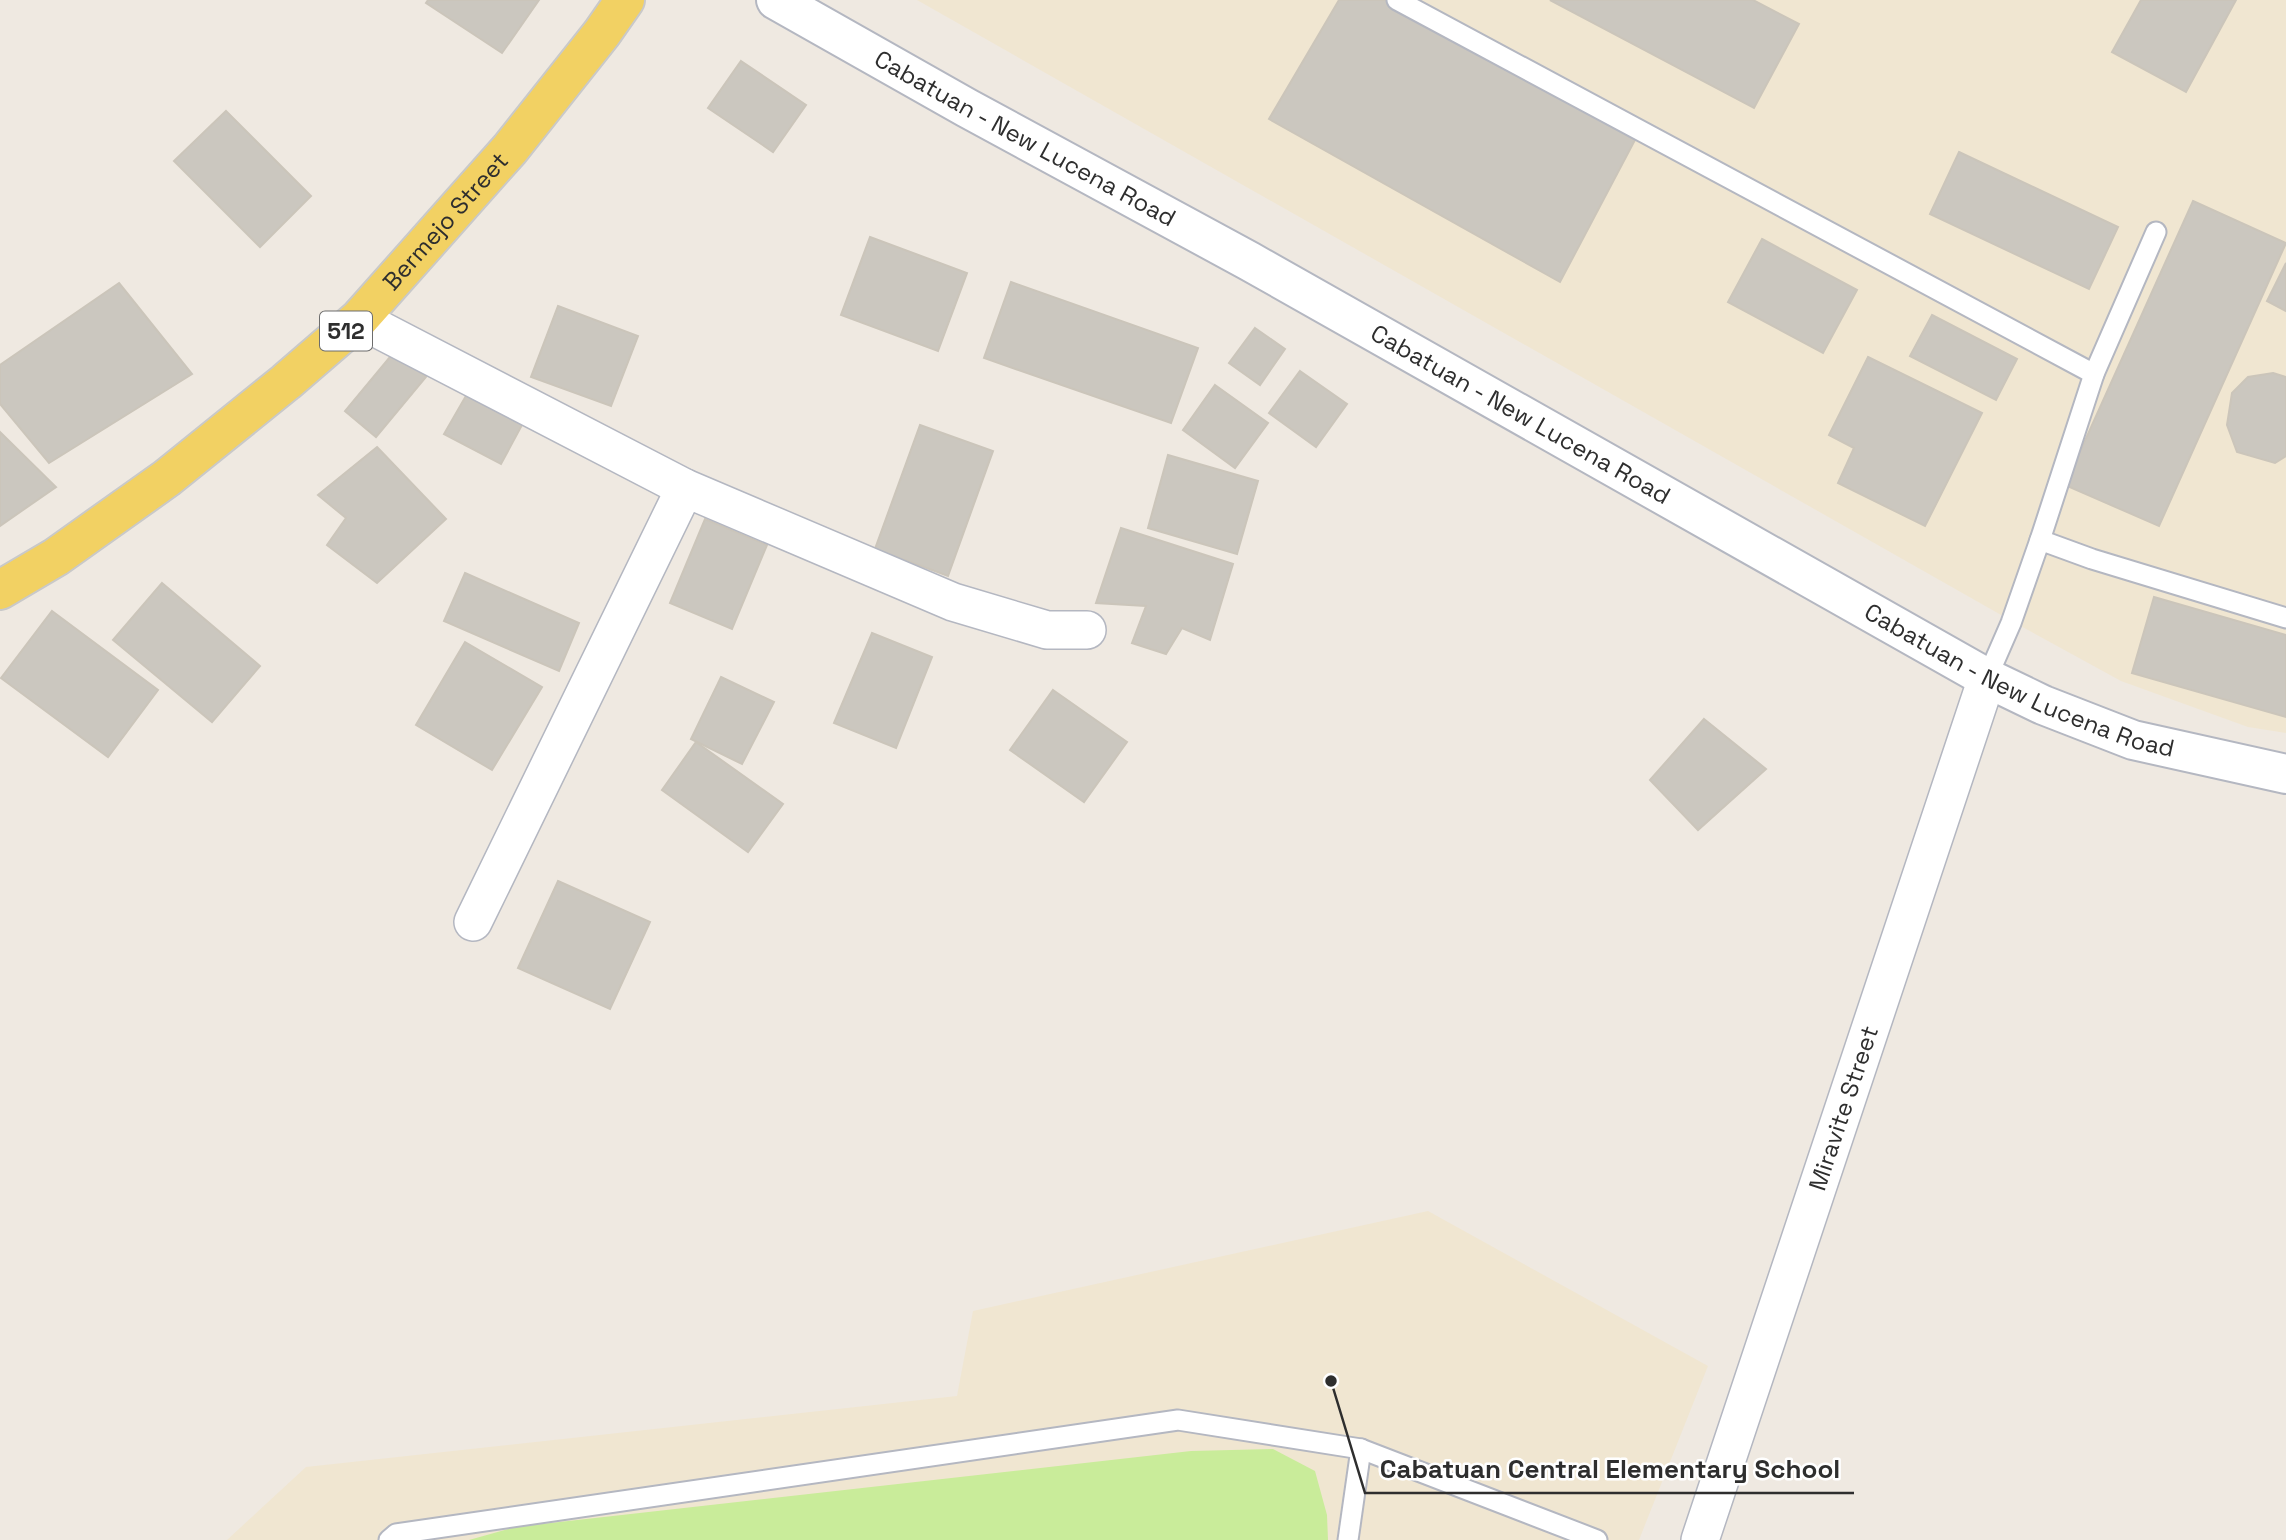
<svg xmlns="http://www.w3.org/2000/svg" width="2286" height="1540" viewBox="0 0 2286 1540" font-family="'Space Grotesk',sans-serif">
<rect width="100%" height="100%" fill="#efe9e1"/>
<!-- education -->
<g fill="#f0e6d1">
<polygon points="917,0 2286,0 2286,733 2248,727 2121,681 2017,624"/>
<polygon points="1428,1211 1708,1366 1639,1540 227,1540 306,1467 957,1396 973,1311"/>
</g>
<!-- pitch -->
<polygon fill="#c9ec9a" points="1273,1449 1315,1471 1327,1515 1328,1540 469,1540 515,1527 1191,1451"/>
<!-- building -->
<g fill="#cbc7bf" stroke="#cbc5ba" stroke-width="2">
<polygon points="428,0 539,0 502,53 426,3"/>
<polygon points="1339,0 1388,0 1635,140 1560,282 1269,119"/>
<polygon points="1550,0 1753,0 1799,24 1754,108"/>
<polygon points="2141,0 2236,0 2186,92 2112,52"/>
<polygon points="741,61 806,105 773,152 708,108"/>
<polygon points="226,111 311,196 260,247 174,161"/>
<polygon points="1959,152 2118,227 2089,289 1930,214"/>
<polygon points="2193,201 2286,243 2159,526 2065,485"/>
<polygon points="870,237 967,273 938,351 841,315"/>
<polygon points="1762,239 1857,290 1823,353 1728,302"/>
<polygon points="2286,263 2286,311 2267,301"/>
<polygon points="1011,282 1198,348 1171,423 984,358"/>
<polygon points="119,283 192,374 49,463 0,404 0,365"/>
<polygon points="558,306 638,336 611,406 531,377"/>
<polygon points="1932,315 2017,359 1996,400 1910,356"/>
<polygon points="1255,328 1285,349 1260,385 1229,363"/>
<polygon points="395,351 426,377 376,437 345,411"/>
<polygon points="1868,357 1982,413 1925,526 1838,483 1854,448 1829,435"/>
<polygon points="1300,371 1347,404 1316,447 1269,413"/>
<polygon points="2273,373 2286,377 2286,456 2275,463 2237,452 2227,425 2232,393 2248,377"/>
<polygon points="1215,385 1268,423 1235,468 1183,430"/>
<polygon points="467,394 522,425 501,464 444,434"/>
<polygon points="920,425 993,451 948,576 875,549"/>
<polygon points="0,432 56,487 0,526"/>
<polygon points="377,447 446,519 377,583 327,545 346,518 318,495"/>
<polygon points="1168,455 1258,481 1237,554 1148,528"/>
<polygon points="705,519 767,545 732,629 670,603"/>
<polygon points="1121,528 1233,564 1210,640 1182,628 1166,654 1132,643 1146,606 1096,603"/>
<polygon points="465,573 579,623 559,671 444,621"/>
<polygon points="162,583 260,666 212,722 113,640"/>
<polygon points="2154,597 2286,635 2286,717 2132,673"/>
<polygon points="52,611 158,690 108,757 1,678"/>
<polygon points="872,633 932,657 896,748 834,723"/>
<polygon points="465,642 542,687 492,770 416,725"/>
<polygon points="721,677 774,702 742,764 691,739"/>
<polygon points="1053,690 1127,742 1084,802 1010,750"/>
<polygon points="1704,719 1766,769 1698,830 1650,780"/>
<polygon points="696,742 783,804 748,852 662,790"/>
<polygon points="558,881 650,922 610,1009 518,968"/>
</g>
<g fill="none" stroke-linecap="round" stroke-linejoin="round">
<!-- lane casing -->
<g stroke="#b4b7c1" stroke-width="23">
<g id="lane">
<polyline points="1397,0 2094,374"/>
<polyline points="2040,540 2094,374 2156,232"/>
<polyline points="1987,678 2011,623 2040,540 2092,559 2286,618"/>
<polyline points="389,1540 396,1534 1178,1420 1361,1449 1597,1540"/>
<polyline points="1348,1540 1361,1449"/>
</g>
</g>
<!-- street casing -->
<g stroke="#b4b7c1" stroke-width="40">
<g id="street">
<polyline points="359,319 685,488 953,602 1047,630 1087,630"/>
<polyline points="473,922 685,488"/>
<path id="s1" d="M1700,1540L1987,678"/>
</g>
</g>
<!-- secondary casing -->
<g stroke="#b4b7c1" stroke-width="42">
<g id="secondary">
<path id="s2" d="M776,0L967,108L1249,261L1987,678L2043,705L2133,740L2286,774"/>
</g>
</g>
<!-- primary casing -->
<g stroke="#c9c9c9" stroke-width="42">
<g id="primary">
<path id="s3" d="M0,590L56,557L167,478L286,382L359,319L510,149L602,33L625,0"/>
</g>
</g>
<!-- lane -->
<use href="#lane" stroke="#fff" stroke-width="19"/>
<!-- street -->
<use href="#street" stroke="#fff" stroke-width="37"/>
<!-- secondary -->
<use href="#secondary" stroke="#fff" stroke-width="38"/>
<!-- primary -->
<use href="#primary" stroke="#f2d163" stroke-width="38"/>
</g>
<g text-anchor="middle" stroke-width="5" stroke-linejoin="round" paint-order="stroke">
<!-- shield labels -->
<rect fill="#fff" stroke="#6d6d6d" stroke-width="2" x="320" y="311.5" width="52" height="39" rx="5"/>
<g font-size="23" font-weight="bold" fill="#2e2e2e">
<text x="346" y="339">512</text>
</g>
<!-- street labels -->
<g font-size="24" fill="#2e2e2e" stroke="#fff">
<text dy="8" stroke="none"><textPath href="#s2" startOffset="285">Cabatuan - New Lucena Road</textPath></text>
<text dy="8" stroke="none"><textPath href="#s3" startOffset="581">Bermejo Street</textPath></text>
<text dy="8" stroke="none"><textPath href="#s2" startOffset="852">Cabatuan - New Lucena Road</textPath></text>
<text dy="8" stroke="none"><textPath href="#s2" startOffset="1419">Cabatuan - New Lucena Road</textPath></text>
<text dy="8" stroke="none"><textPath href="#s1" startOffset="455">Miravite Street</textPath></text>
</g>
</g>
<!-- callouts -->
<path fill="none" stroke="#2e2e2e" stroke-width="2.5" d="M1331 1381L1365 1493H1854"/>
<circle fill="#2e2e2e" stroke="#fff" stroke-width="2.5" cx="1331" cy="1381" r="7"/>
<g font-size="26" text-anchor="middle" font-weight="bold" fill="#2e2e2e" stroke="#fff" stroke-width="5" stroke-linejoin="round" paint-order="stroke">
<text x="1610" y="1478">Cabatuan Central Elementary School</text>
</g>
</svg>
